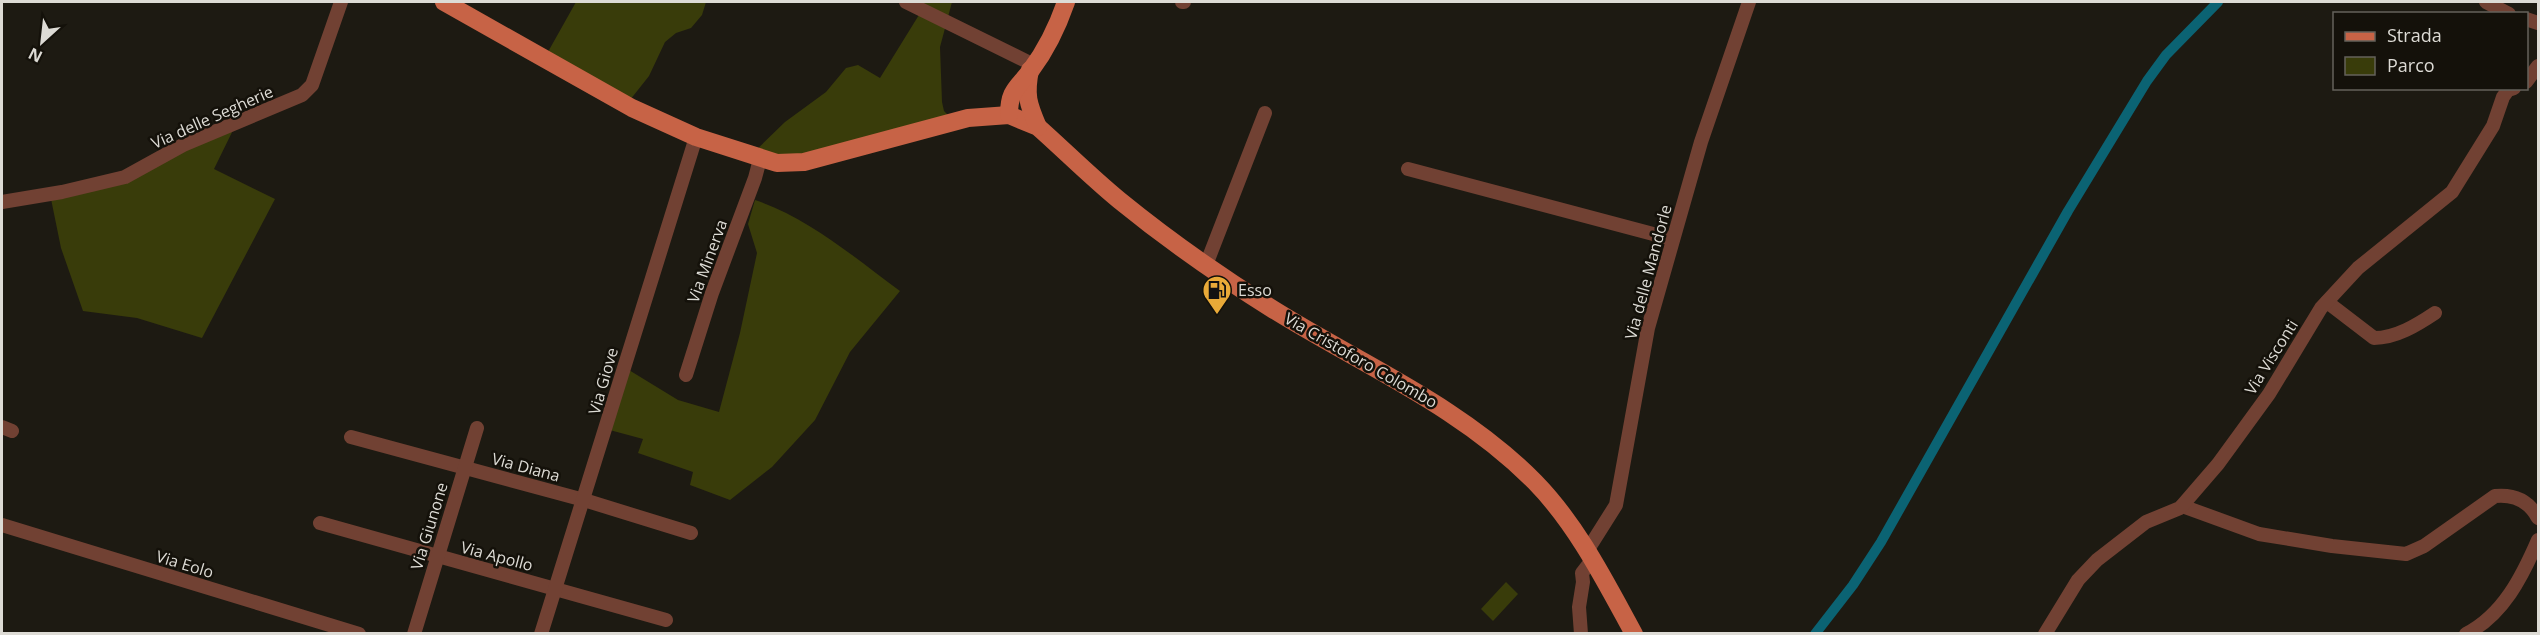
<svg xmlns="http://www.w3.org/2000/svg" width="2540" height="635" viewBox="0 0 2540 635" font-family="'Open Sans',sans-serif">
<rect width="100%" height="100%" fill="#1d1a12"/>
<!-- green -->
<g fill="#393c0a">
<polygon points="576,2 706,2 702,15 691,28 676,33 665,42 649,76 626,105 544,59"/>
<polygon points="906,2 952,2 940,47 942,102 944,111 951,118 804,162 750,156 785,122 826,92 846,68 858,65 880,78 922,10"/>
<polygon points="237,122 214,169 275,199 202,338 137,318 83,311 61,248 50,194 125,177"/>
<path d="M755,200C809,218 855,258 900,291L850,352L815,420L772,467L730,500L690,485L693,472L638,453L643,439L606,429L624,367L678,400L719,412L740,333L757,253L748,224Z"/>
<polygon points="1506,582 1518,594 1493,621 1481,609"/>
</g>
<g fill="none" stroke-linecap="round" stroke-linejoin="round">
<!-- canal -->
<polyline stroke="#0b6373" stroke-width="10" points="1815,634 1853,585 1881,542 2068,211 2147,81 2166,55 2218,2"/>
<!-- minor -->
<g stroke="#714133" stroke-width="14">
<polyline points="906,2 1034,65"/>
<polyline points="1182,2 1184,2"/>
<polyline points="2486,2 2509,14"/>
<polyline points="2526,19 2538,23"/>
<polyline points="2526,82 2538,66"/>
<polyline points="1408,169 1672,239"/>
<polyline points="2,202 62,192 125,177 183,145 302,95 312,85 341,2"/>
<polyline points="1206,265 1265,113"/>
<path d="M2327,302L2374,338C2396,338 2417,325 2435,313"/>
<polyline points="686,375 712,293 755,178 760,159"/>
<polyline points="2,427 12,431"/>
<polyline points="351,437 584,500 691,533"/>
<path d="M2182,506L2259,534L2332,546L2406,554L2424,546L2495,496C2515,494 2529,501 2538,518"/>
<polyline points="320,523 666,620"/>
<polyline points="2,525 359,634"/>
<polyline points="1587,551 1616,505 1648,328 1701,142 1749,2"/>
<polyline points="414,634 477,428"/>
<polyline points="541,634 696,137"/>
<polyline points="1581,634 1579,607 1583,582 1582,573 1592,560"/>
<polyline points="2045,634 2078,580 2097,560 2146,522 2180,508 2218,464 2269,394 2321,308 2358,268 2452,192 2493,126 2503,97 2508,90 2514,88"/>
<path d="M2466,634C2503,615 2522,577 2538,540"/>
</g>
<!-- major -->
<g stroke="#c76346" stroke-width="18">
<path d="M444,2L632,108L696,137L777,163L804,162L968,118L1009,115L1038,127C1065,151 1091,177 1119,200C1168,240 1221,277 1274,310C1364,366 1460,406 1535,482C1577,525 1605,581 1634,634"/>
<path d="M1030,70C1025,95 1028,104 1038,127"/>
<path d="M1009,115C1009,89 1018,88 1031,70C1046,50 1058,25 1066,2"/>
</g>
</g>
<!-- icons -->
<defs>
<g id="fuel-pin" transform="scale(1.5)"><path d="M0 17L-7.5 6A9.5 9.5 0 1 1 7.5 6Z" fill="#e9aa38" stroke="#14110a"/><path d="M-5.5-6h7V0h2V4h1.3V-2.5L3-4.5l.8-.8L6-3V5H2.5V1h-1V6h-7ZM-4.2-4.7v3.2H.2V-4.7Z" fill="#111"/></g>
</defs>
<g fill-rule="evenodd">
<use href="#fuel-pin" x="1217" y="290"/>
</g>
<g text-anchor="middle" stroke-width="5" stroke-linejoin="round" paint-order="stroke">
<!-- street labels -->
<g font-size="16" fill="#dddbd5" stroke="#14110a">
<text transform="translate(212 117) rotate(-24)" y="6">Via delle Segherie</text>
<text transform="translate(707 261) rotate(-70)" y="6">Via Minerva</text>
<text transform="translate(1648 272) rotate(-75)" y="6">Via delle Mandorle</text>
<text transform="translate(2271 357) rotate(-58)" y="6">Via Visconti</text>
<text transform="translate(1361 360) rotate(30)" y="6">Via Cristoforo Colombo</text>
<text transform="translate(603 381) rotate(-74)" y="6">Via Giove</text>
<text transform="translate(526 467) rotate(15)" y="6">Via Diana</text>
<text transform="translate(429 526) rotate(-73)" y="6">Via Giunone</text>
<text transform="translate(497 556) rotate(15)" y="6">Via Apollo</text>
<text transform="translate(185 564) rotate(17)" y="6">Via Eolo</text>
</g>
<!-- poi labels -->
<g font-size="16" fill="#dddbd5" stroke="#14110a" text-anchor="start">
<text x="1238" y="296">Esso</text>
</g>
</g>
<!-- border -->
<rect width="2540" height="635" fill="none" stroke="#dddbd5" stroke-width="6"/>
<!-- legend -->
<rect x="2333" y="12" width="195" height="78" fill="#14110a" stroke="#64625b" stroke-width="1.5"/>
<rect x="2345" y="32" width="30" height="9" fill="#c76346" stroke="#64625b" stroke-width="1.5"/>
<text x="2387" y="42" font-size="18" fill="#dddbd5">Strada</text>
<rect x="2345" y="57" width="30" height="18" fill="#393c0a" stroke="#64625b" stroke-width="1.5"/>
<text x="2387" y="72" font-size="18" fill="#dddbd5">Parco</text>
<!-- north arrow -->
<g transform="translate(42 42) rotate(207)" stroke="#14110a" stroke-width="4.5" paint-order="stroke">
<path d="M0-4.5L10 22L0 15L-10 22Z" fill="#dddbd5"/>
<text y="-9" font-size="16" font-weight="bold" text-anchor="middle" fill="#dddbd5">N</text>
</g>
</svg>
